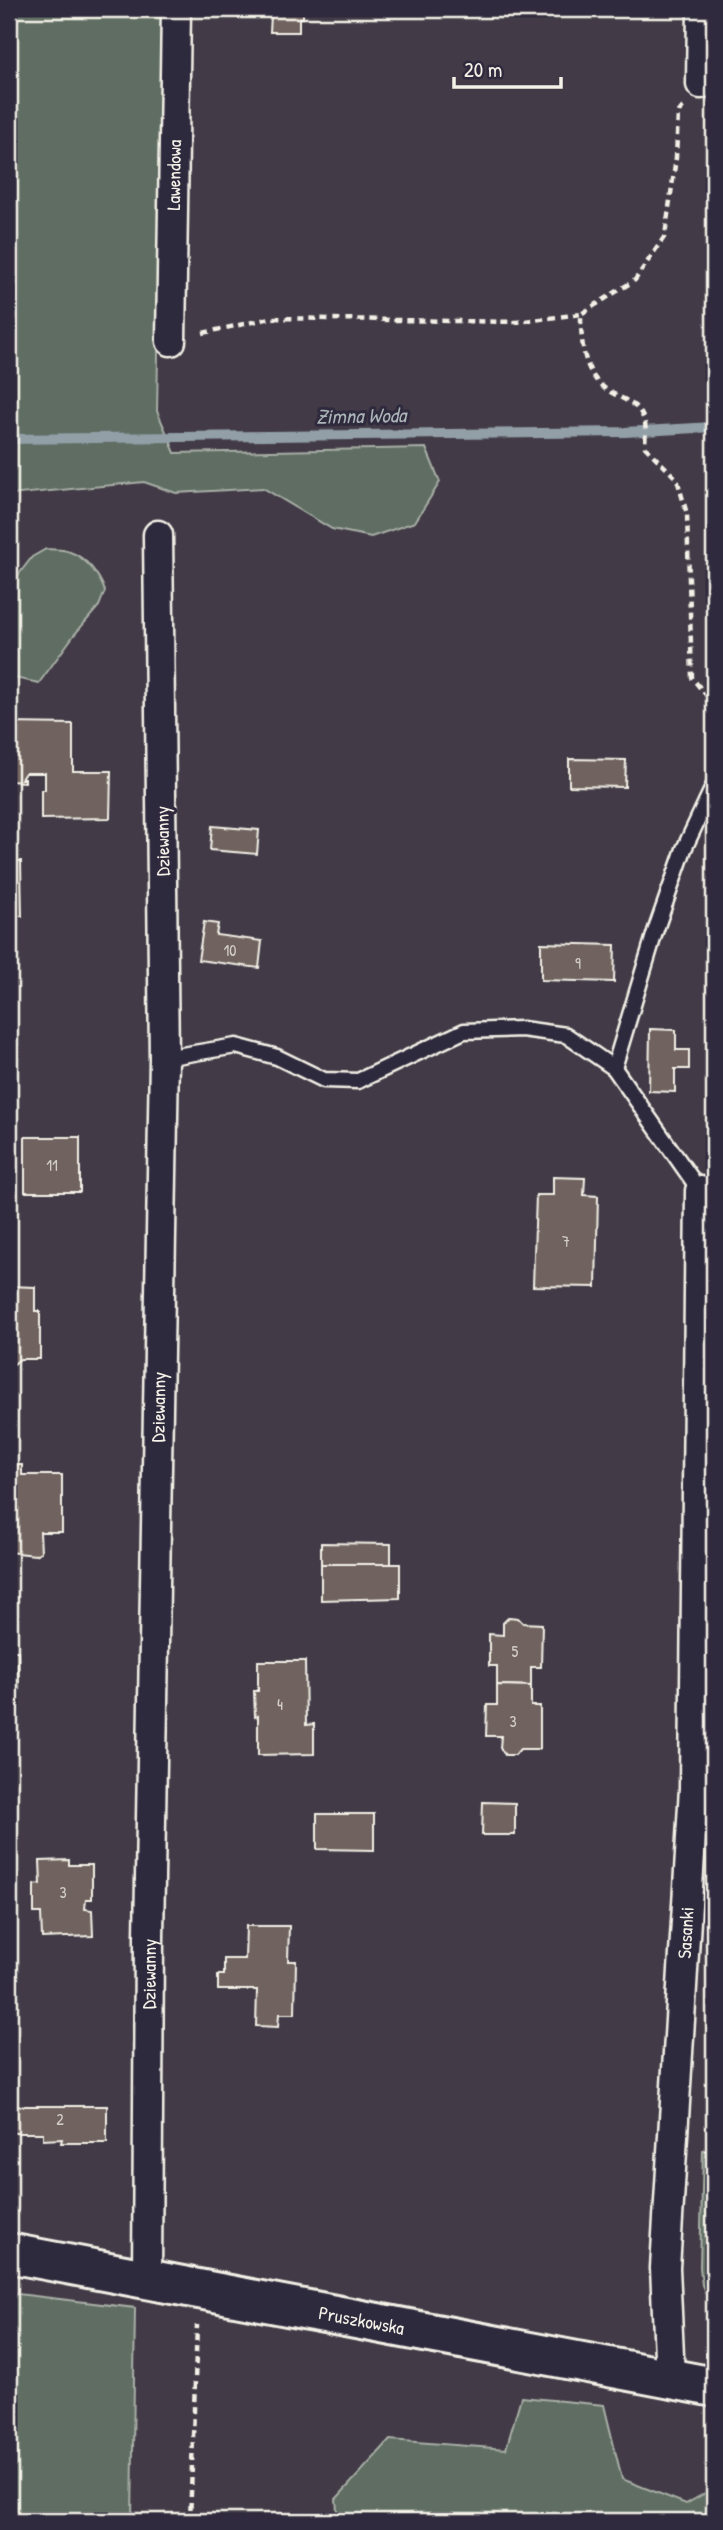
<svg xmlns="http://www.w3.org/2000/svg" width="723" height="2530" viewBox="0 0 723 2530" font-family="'Patrick Hand',sans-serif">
<rect width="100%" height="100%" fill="#423b47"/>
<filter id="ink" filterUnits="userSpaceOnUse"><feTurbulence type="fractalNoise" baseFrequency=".0143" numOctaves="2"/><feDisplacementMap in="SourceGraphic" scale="14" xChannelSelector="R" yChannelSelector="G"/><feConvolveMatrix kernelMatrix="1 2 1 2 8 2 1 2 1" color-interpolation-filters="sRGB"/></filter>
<g filter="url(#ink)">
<!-- green -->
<g fill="#5e6d64" stroke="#a9afa6" stroke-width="2">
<polygon points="9,9 164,9 157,411 175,453 426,448 440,482 415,522 371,537 332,529 263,488 176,493 144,482 9,495"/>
<path d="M46,549C54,550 64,549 70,552C87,558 99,575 105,591L99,606L74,635L39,683L9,677V587L32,557Z"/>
<polygon points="703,2150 714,2150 714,2311 702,2285 700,2267"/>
<polygon points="9,2293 135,2308 132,2521 9,2521"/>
<polygon points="521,2397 604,2405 622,2479 686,2504 714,2488 714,2521 338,2521 336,2499 390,2440 506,2449"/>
</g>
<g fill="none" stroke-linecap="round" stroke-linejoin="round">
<!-- stream -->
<polyline stroke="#929fa7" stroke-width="10" points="9,439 625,432 714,427"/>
</g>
<!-- building -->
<g fill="#70645f" stroke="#f4f1e8" stroke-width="2">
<polygon points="265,9 303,9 303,18 299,18 299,32 270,32 271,16 265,16"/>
<polygon points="9,723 73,724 73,771 111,771 110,818 41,819 41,790 45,790 45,773 25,773 21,779 25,779 25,782 9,781"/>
<polygon points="569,759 626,760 625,787 569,786"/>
<polygon points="212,826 259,830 257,854 210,850"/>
<polygon points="9,861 21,861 22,916 9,916"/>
<polygon points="204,922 218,924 216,935 262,941 259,968 198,960"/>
<polygon points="541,943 615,945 614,982 541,980"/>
<polygon points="650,1029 676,1030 676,1050 689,1050 689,1069 675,1069 675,1092 649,1091"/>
<rect x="25" y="1137" width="55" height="55"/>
<polygon points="553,1177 585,1178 584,1195 598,1196 596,1287 533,1286 536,1195 553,1195"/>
<polygon points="9,1286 35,1287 35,1311 40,1311 40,1359 20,1359 14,1364 9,1364"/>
<polygon points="9,1465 22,1465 22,1475 62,1475 62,1532 40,1532 41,1552 35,1555 9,1552"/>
<polygon points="321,1543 391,1544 391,1564 321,1564"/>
<polygon points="321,1564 400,1564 400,1598 321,1600"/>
<polygon points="509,1617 518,1618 523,1623 542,1624 541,1667 531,1667 531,1686 497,1685 497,1666 489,1666 489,1634 503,1635 503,1623"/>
<polygon points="9,1651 18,1651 19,1691 9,1691"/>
<polygon points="258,1661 305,1661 306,1725 314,1724 314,1754 258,1755 258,1716 255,1717 254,1691 258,1691"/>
<polygon points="497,1685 531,1686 531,1706 540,1706 540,1749 520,1749 515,1755 505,1755 500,1748 501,1736 486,1736 487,1705 497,1705"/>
<polygon points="483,1802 515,1803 515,1835 482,1835"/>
<polygon points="317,1814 374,1814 374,1850 317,1849"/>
<polygon points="69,1860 69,1865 92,1865 92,1899 86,1899 85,1909 92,1910 93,1936 42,1938 41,1913 34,1913 34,1885 41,1884 40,1861"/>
<polygon points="246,1926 289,1926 288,1961 296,1961 295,2014 279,2014 278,2027 256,2026 257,1990 218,1990 218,1975 224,1975 224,1959 245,1959"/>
<polygon points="13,2106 107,2106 107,2143 61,2143 62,2139 43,2140 43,2133 13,2133"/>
</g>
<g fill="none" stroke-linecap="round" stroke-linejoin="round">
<!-- lane casing -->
<g stroke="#f4f1e8" stroke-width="19">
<g id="lane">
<polyline points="164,1058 236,1046 277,1057 324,1080 358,1081 464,1031 522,1029 566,1035 614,1068 700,1191"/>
<polyline points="614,1068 655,932 684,849 714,785"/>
</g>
</g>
<!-- street casing -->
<g stroke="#f4f1e8" stroke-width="33">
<g id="street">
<polyline points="701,84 702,9"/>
<path id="s1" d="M171,341L176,9"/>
<path id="s2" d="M147,2280L149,1937L164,1058L158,535"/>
<path id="s3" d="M670,2378L665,2268L694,1788L700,1191"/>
</g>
</g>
<!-- secondary casing -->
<g stroke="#f4f1e8" stroke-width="44">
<g id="secondary">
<path id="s4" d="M9,2253L714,2387"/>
</g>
</g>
<!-- path -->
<g stroke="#f4f1e8" stroke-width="4.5" stroke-dasharray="7 5" stroke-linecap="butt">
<path d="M683,107L678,113L676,158L665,236L635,280L581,314C581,338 582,369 602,386C615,398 638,400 644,420C647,427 645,439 645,447L677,479L687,514L692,678L707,696L714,699"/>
<polyline points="203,333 271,318 517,322 581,314"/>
<polyline points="190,2521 197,2325"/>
</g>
<!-- lane -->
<use href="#lane" stroke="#2f2a3d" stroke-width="14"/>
<!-- street -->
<use href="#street" stroke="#2f2a3d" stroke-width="28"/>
<!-- secondary -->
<use href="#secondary" stroke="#2f2a3d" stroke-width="38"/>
</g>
</g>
<g text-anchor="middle" stroke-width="6" stroke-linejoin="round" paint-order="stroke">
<!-- number labels -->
<g font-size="16" fill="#d3cec6">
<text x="230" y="956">10</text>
<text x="578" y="969">9</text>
<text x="52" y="1171">11</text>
<text x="566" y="1247">7</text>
<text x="515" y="1657">5</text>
<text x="280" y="1710">4</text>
<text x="513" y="1727">3</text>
<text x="63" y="1898">3</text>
<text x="60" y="2125">2</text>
</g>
<!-- street labels -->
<g font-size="19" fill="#f4f1e8" stroke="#2f2a3d">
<text dy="7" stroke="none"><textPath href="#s1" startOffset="166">Lawendowa</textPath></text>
<text transform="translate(162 841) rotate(-91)" y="7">Dziewanny</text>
<text dy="7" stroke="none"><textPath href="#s2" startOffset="873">Dziewanny</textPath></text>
<text dy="7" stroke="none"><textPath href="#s3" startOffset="446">Sasanki</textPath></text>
<text dy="7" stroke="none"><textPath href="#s2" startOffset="306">Dziewanny</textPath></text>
<text dy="7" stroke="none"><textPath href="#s4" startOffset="359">Pruszkowska</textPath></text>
</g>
<!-- water labels -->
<g font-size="21" font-style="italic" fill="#abb4b7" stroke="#2f2a3d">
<text transform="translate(361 416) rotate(-1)" y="7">Zimna Woda</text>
</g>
</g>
<!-- margin -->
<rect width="723" height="2530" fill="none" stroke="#2f2a3d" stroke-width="35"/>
<rect x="18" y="18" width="688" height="2495" fill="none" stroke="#f4f1e8" stroke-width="2.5" filter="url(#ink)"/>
<!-- scale -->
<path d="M454 77v10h107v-10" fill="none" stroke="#f4f1e8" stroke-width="3.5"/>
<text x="464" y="77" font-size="21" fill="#f4f1e8" stroke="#2f2a3d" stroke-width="5" paint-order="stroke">20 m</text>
</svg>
